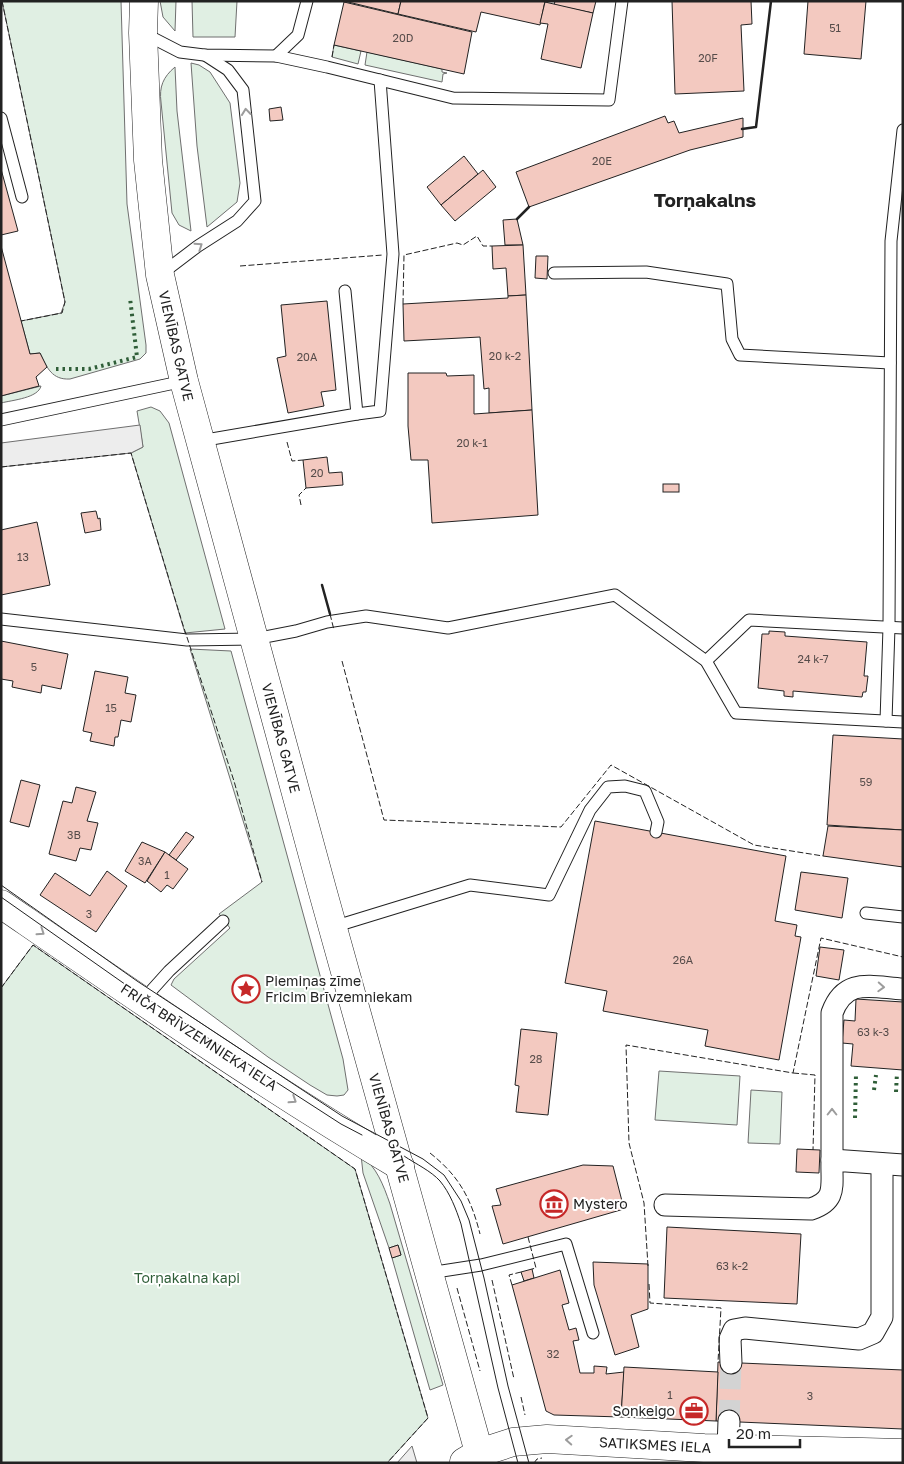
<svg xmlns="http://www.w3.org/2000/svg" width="904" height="1464" viewBox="0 0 904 1464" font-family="'Golos Text',sans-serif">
<rect width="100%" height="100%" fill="#fff"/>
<!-- green -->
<g fill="#e0efe3" stroke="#6f6f6f">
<path d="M2,1H121L127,204L146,345V353L140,359L70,379C52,380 47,368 40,353L30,354L21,321L61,313L65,302Z"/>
<polygon points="160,1 176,1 175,31 163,17"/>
<polygon points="192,1 237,1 235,37 193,37"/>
<polygon points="334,45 361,51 358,64 332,57"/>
<polygon points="367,52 442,69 442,72 447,73 443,74 442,82 365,65"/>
<polygon points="191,63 199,65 210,72 230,103 240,183 237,202 207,227 197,146"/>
<path d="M175,67L177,111L191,231L179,225L172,213L161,102C159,87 163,77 175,67Z"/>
<path d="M41,386C38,398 13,400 1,403V396Z"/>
<polygon points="151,407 160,411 169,423 225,629 185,633 131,453 143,447 137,411"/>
<polygon points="190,649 231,651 343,1059 348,1090 344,1095 337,1096 327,1095 310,1085 268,1057 171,985 174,979 230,928 219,914 262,882"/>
<polygon points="33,945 355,1169 428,1418 387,1463 1,1463 1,988"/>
<polygon points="659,1071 740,1076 737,1125 655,1120"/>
<polygon points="751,1090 782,1092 780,1144 748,1143"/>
<path d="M361,1155C377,1168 383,1184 390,1204L443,1385L430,1390L392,1258L401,1255L398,1245L389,1248L363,1173Z"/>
</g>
<!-- parking -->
<g fill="#ededed" stroke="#6f6f6f">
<polygon points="140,425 143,447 131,453 1,467 1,443"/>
<polygon points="412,1446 417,1463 397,1463"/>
</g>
<!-- building -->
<g fill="#f3c9c0" stroke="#222">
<polygon points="344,1 401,1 398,14"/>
<polygon points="401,1 545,1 540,25 481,12 476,32 398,14"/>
<polygon points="555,1 596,1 593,13 554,5"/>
<polygon points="672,1 751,1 752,24 741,25 744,91 675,94"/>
<polygon points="808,1 866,1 861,59 804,54"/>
<polygon points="344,2 472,32 464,74 334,45"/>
<polygon points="545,2 593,13 581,68 541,59 548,24 540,23"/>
<polygon points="281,107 283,120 270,121 269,109"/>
<polygon points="665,116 668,123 674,121 679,133 743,118 743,137 690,150 529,207 516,172"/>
<polygon points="464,156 478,174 441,205 427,187"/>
<polygon points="1,169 18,231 1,235"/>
<polygon points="483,170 496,187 455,221 441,205"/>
<polygon points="517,219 523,245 505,245 503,220"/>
<polygon points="523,245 526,295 508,296 506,268 493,269 492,246"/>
<polygon points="1,246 30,354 40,353 47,367 36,377 39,386 1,396"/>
<polygon points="536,256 548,256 547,279 535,278"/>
<polygon points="526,295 532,410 489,413 489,388 484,389 480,337 404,341 403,304 508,298 508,296"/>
<polygon points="327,301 336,390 321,392 324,406 288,413 277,358 286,356 281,305"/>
<polygon points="408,373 446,373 447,376 474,375 474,414 532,410 538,515 432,523 428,460 411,460 408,426"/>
<polygon points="327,457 329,473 342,472 343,485 306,488 303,460"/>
<rect x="663" y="484" width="16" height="8"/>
<polygon points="96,511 98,519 100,518 101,530 85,533 81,513"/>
<polygon points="37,522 50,585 1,595 1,530"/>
<polygon points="769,631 785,632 785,636 867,642 864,676 868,676 866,692 863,692 862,697 793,691 793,697 784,696 784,691 758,688 762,634 769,634"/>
<polygon points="1,641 68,654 61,689 42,685 41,693 12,687 13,681 1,679"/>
<polygon points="95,671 128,677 125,693 136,695 131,722 121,720 118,737 115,737 114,746 90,741 92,733 83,731"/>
<polygon points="833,735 903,739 903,830 827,825"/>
<polygon points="21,780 40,785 29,827 10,822"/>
<polygon points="76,787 96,792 87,821 98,823 91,850 80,848 76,861 49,854 63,801 72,803"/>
<polygon points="595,821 786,856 775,921 797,925 795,936 801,937 779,1060 705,1046 708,1030 603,1011 607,991 565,983"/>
<polygon points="828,826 903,830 903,867 823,856"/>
<polygon points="186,832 194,837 176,860 169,855"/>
<polygon points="142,842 165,852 145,883 125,871"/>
<polygon points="165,852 188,869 173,889 167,885 161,892 147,881"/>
<polygon points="107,871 127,886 96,932 40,895 55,873 90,896"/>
<polygon points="801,872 848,878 842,918 795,910"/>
<polygon points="820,947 844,950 839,980 816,976"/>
<polygon points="856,999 903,1002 903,1070 851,1066 853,1044 842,1043 844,1020 855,1021"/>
<polygon points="521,1029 557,1033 548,1115 516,1112 519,1086 515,1085"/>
<polygon points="797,1149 820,1150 819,1173 796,1172"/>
<polygon points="583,1165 613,1166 624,1209 503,1244 492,1206 501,1205 496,1189"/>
<polygon points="667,1227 801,1234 797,1304 664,1298"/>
<polygon points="398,1245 401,1255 392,1258 389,1248"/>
<polygon points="593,1262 648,1264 648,1309 631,1315 639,1347 615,1355 594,1285"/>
<polygon points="532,1269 534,1278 524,1281 521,1272"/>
<polygon points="560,1270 569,1303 562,1305 569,1330 576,1328 579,1340 573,1341 580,1373 594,1373 594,1366 607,1367 606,1374 624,1372 621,1417 554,1415 546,1411 512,1285"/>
<polygon points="718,1362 903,1370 903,1429 716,1421"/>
<polygon points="624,1367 718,1372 716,1421 621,1417"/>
</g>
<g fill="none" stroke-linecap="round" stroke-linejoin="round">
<!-- street-tunnel -->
<polyline stroke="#d3d3d3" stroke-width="21" stroke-dasharray="21 11" stroke-linecap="butt" points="729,1421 731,1363"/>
<!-- lane casing -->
<g stroke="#222" stroke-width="13">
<g id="lane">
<polyline points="145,34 180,52 204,55 276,56 327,67 453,98 609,100 622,1"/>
<polyline points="276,56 298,35 307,1"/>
<polyline points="1,118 22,197"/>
<polyline points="554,273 646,272 727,284 732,339 740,355 890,363"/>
<polyline points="161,274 198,246 237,221 255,201 243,90 228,70 205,55"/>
<polyline points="357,414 380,411 393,254 380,80"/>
<polyline points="1,420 184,381"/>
<polyline points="200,441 357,414 345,291"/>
<polyline points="1,619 187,640 254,639 296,631 327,622 366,616 448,628 615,595 706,661 736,713 903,722"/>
<polyline points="706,661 749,620 903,628"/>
<polyline points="886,721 889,627 891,241 903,130"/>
<polyline points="866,913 903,917"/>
<polyline points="333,927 470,885 549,895 590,810 608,787 625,786 645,791 658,822 656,832"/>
<polyline points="142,1001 169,971 223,921"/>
<polyline points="429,1273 481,1265 566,1244 593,1333"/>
</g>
</g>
<!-- street casing -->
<g stroke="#222" stroke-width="23">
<g id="street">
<path d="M832,1160V1013C845,977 871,987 903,989"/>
<path d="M665,1205L811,1209C838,1200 831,1185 832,1160L903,1165"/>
<polyline points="731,1363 730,1339 734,1330 745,1328 859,1339 873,1333 882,1317 882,1164"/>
<polyline points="728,1448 729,1421"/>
</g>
</g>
<!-- secondary casing -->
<g stroke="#222" stroke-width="29">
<g id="secondary">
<polyline points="144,1 143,33 148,160 160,275 184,381 322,889 482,1463"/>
<path d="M1,904C132,994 263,1085 400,1166"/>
<polyline points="464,1462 479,1453 513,1442 547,1439 704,1448 903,1453"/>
</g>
</g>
<!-- lane -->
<use href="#lane" stroke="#fff" stroke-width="11"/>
<!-- street -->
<use href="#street" stroke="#fff" stroke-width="21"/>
<!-- secondary -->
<use href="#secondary" stroke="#fff" stroke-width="28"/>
<!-- tram -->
<g stroke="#222" stroke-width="1">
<polyline points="1,885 137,981 342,1116 423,1159 444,1175 461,1201 469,1220 484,1278 508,1386 529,1463"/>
<polyline points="1,897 129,987 341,1124 362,1135"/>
<path d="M404,1156C416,1164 431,1171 440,1181C450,1193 456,1209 461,1224L498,1388L518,1463"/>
</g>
<!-- hedge -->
<g stroke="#2f5e38" stroke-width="4" stroke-dasharray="2.5 4" stroke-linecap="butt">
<polyline points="56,369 89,369 137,357 130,298"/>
<polyline points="874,1090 876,1075"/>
<polyline points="896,1092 897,1073"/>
<polyline points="855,1118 856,1074"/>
</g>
<!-- fence -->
<g stroke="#222" stroke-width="1" stroke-dasharray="6 2.5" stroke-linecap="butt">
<polyline points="2,1 65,302 62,313 21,321"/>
<polyline points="332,57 334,45"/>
<polyline points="240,266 383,255"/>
<polyline points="403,304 404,255 457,243 463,245 477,236 483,246 492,246"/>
<polyline points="287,442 292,461 303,460"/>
<polyline points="1,467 131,453 182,622 234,781 262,882"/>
<polyline points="301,505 299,495 306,488"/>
<polyline points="330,614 334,630"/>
<polyline points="342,661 384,820 561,827 611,765 754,845 823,856"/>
<polyline points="1,988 33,945 355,1169 428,1418 387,1463"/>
<polyline points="793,1073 815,1075 813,1150"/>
<path d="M430,1153C459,1176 471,1198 480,1234"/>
<polyline points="528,1237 536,1268 532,1269"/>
<polyline points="648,1266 644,1203 629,1143 626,1045 793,1073 821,938 903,957"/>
<polyline points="492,1280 514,1379"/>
<polyline points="649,1284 650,1303 721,1308 718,1362"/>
<polyline points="512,1285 509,1275 521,1272"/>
<polyline points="457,1288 480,1371"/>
<polyline points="521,1397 525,1415"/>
<polyline points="534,1463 537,1459 542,1458"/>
</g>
<!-- wall -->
<g stroke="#222" stroke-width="2.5">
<polyline points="742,129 756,127 771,1"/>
<polyline points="517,219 529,207"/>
<polyline points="322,585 330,614"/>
</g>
</g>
<!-- one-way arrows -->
<defs><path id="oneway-chevron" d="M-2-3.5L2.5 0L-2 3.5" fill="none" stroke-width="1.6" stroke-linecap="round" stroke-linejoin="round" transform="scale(1.25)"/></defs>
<g stroke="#9c9c9c">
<use href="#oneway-chevron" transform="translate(246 112) rotate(-96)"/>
<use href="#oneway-chevron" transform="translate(199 246) rotate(-34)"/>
<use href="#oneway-chevron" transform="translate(41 932) rotate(34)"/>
<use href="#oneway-chevron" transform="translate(881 987) rotate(3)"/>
<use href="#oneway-chevron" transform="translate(293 1100) rotate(33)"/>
<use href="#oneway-chevron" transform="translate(832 1112) rotate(-90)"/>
<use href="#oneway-chevron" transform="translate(569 1440) rotate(-177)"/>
</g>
<!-- icons -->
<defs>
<g id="sight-ring" transform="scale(1.4375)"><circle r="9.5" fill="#fff" stroke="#c62828" stroke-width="1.5"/><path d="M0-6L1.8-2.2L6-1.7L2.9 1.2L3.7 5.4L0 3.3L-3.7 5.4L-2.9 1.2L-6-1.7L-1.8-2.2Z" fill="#c62828"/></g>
<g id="museum-ring" transform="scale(1.4375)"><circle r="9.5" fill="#fff" stroke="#c62828" stroke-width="1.5"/><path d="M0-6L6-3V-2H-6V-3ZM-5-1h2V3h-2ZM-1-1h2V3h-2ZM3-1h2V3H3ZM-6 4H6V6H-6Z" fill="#c62828"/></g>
<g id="office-ring" transform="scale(1.4375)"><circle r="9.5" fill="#fff" stroke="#c62828" stroke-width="1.5"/><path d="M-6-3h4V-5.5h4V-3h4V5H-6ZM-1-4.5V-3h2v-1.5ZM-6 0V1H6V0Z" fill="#c62828"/></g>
</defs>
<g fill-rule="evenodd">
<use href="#sight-ring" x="246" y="989"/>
<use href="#museum-ring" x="554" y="1204"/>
<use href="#office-ring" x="694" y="1411"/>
</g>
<g text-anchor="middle" stroke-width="4" stroke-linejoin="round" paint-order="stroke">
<!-- number labels -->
<g font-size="11" fill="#564c4a">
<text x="835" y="32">51</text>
<text x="403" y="42">20D</text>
<text x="708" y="62">20F</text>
<text x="602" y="165">20E</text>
<text x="505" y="360">20 k-2</text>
<text x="307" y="361">20A</text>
<text x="472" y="447">20 k-1</text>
<text x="317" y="477">20</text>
<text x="23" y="561">13</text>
<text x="813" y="663">24 k-7</text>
<text x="34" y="671">5</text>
<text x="111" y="712">15</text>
<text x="866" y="786">59</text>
<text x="74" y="839">3B</text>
<text x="145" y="865">3A</text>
<text x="167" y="879">1</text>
<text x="89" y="918">3</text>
<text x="683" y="964">26A</text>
<text x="873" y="1036">63 k-3</text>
<text x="536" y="1063">28</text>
<text x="732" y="1270">63 k-2</text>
<text x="553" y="1358">32</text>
<text x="670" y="1399">1</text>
<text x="810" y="1400">3</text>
</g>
<!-- street labels -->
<g font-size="14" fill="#222" stroke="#fff">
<text transform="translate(176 346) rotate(77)" y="5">VIENĪBAS GATVE</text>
<text transform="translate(281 738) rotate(75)" y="5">VIENĪBAS GATVE</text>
<text transform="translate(199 1037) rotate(33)" y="5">FRIČA BRĪVZEMNIEKA IELA</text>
<text transform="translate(389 1128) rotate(74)" y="5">VIENĪBAS GATVE</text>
<text transform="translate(655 1445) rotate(3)" y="5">SATIKSMES IELA</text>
</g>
<!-- poi labels -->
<g font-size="14" fill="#222" stroke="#fff" text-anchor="start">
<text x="265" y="986">Piemiņas zīme<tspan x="265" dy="16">Fricim Brīvzemniekam</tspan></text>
<text x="573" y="1209">Mystero</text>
<text x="675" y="1416" text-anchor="end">Sonkeigo</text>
</g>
<!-- park labels -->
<g font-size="14" fill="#2f5e38" stroke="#fff">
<text x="187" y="1283">Torņakalna kapi</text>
</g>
<!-- district labels -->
<g font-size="19" font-weight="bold" fill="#222" stroke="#fff">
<text x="705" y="207">Torņakalns</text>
</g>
</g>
<!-- border -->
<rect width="904" height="1464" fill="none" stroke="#222222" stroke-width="5"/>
<!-- scale -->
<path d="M729 1439v8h71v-8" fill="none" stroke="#222222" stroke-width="2.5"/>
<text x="736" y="1439" font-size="15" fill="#222222" stroke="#ffffff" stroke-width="4" paint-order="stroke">20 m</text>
</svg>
